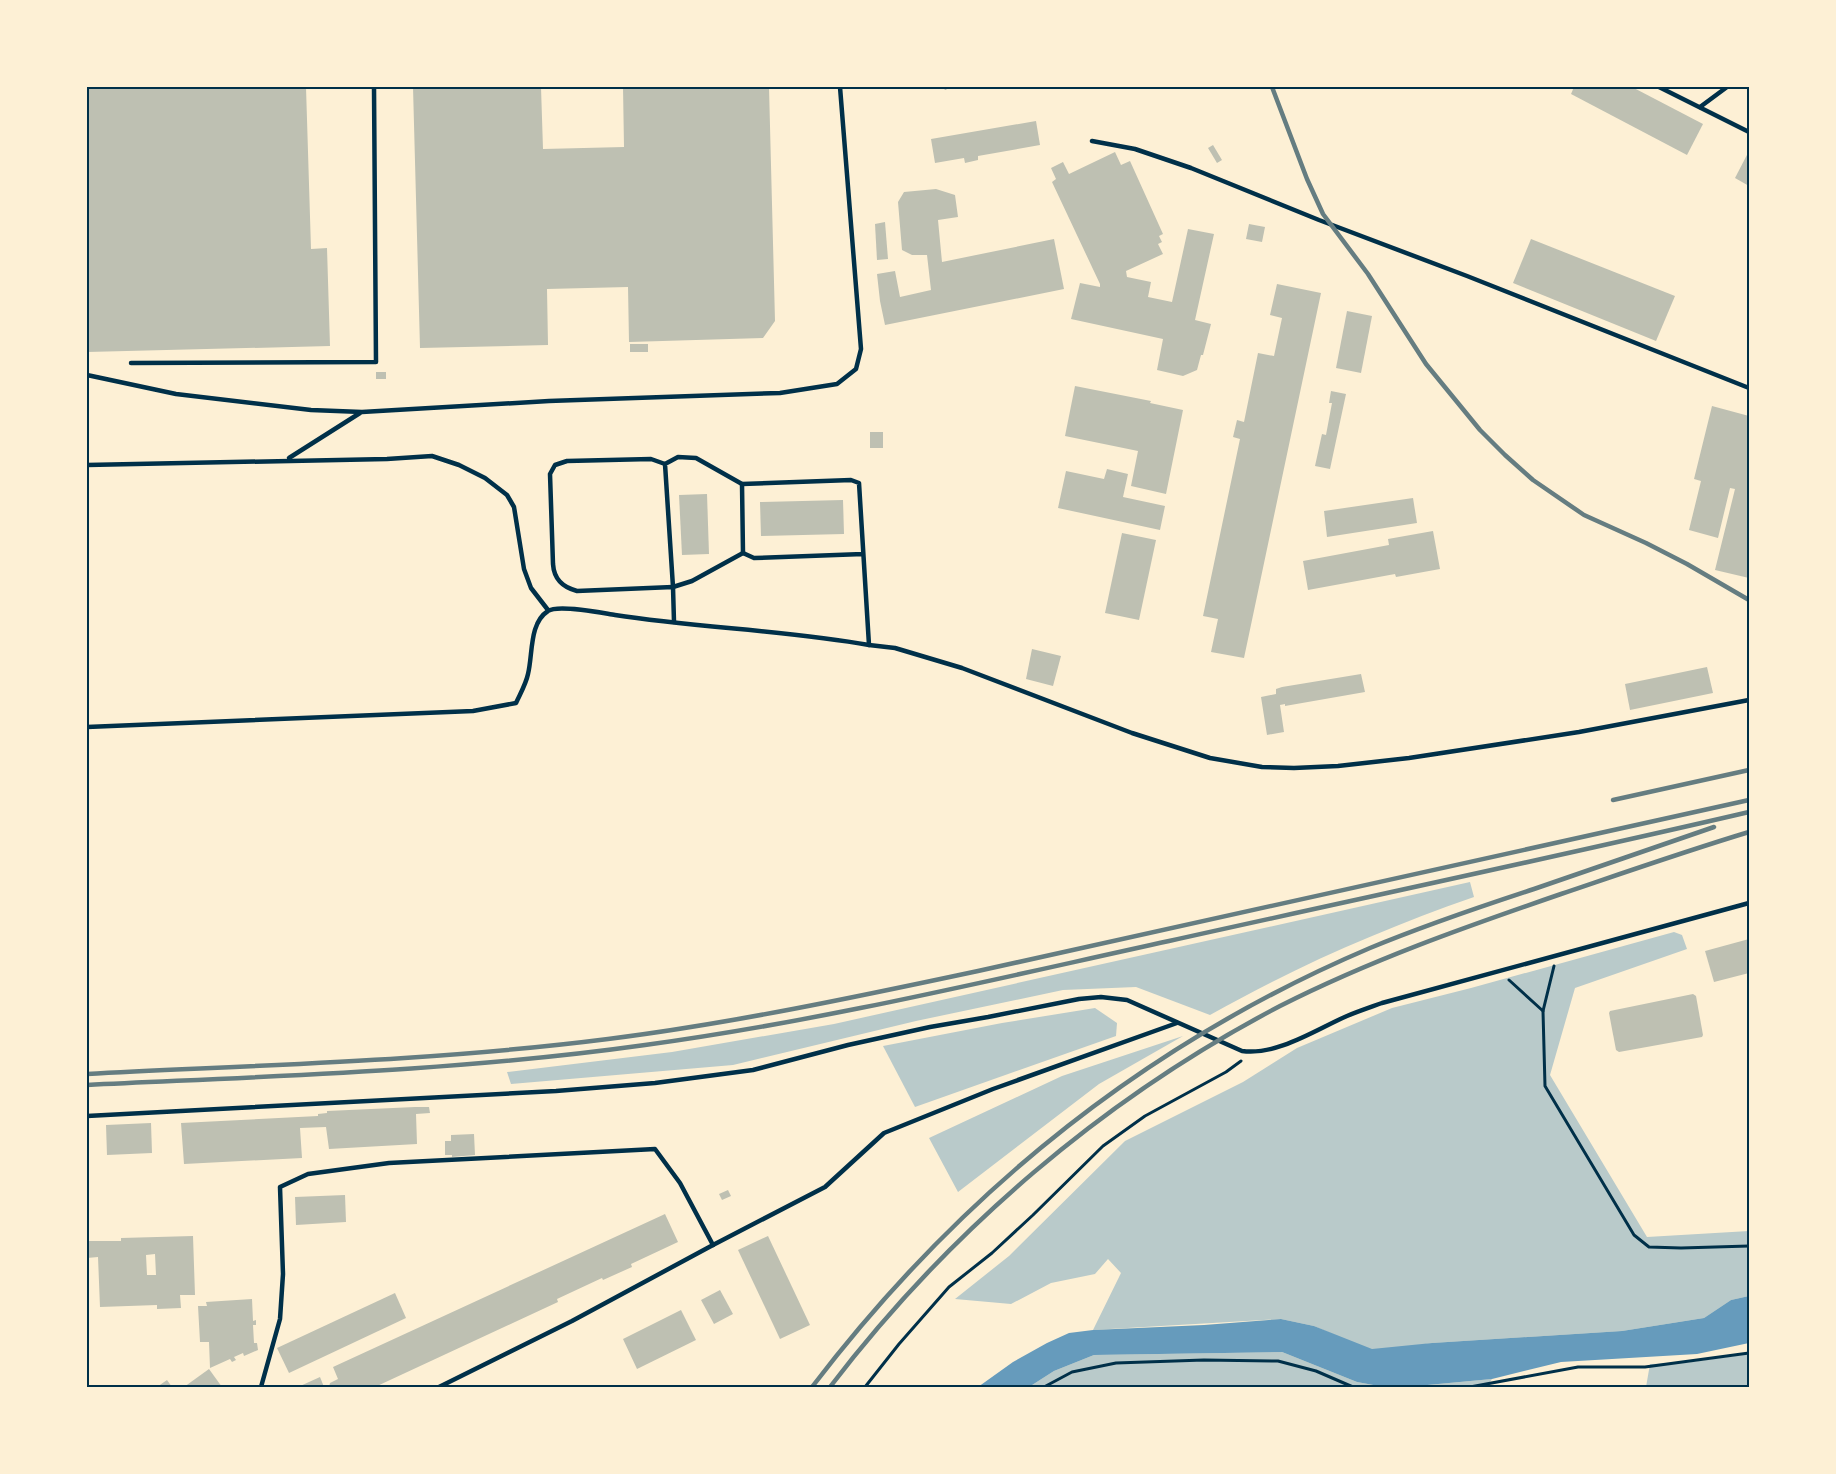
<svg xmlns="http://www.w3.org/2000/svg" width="1836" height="1474" viewBox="0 0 1836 1474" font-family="'Asap Condensed',sans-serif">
<rect width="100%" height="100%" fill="#fdf0d5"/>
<!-- green -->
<g fill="#b9caca">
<path d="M1470,882L1474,897C1382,929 1295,967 1210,1015L1136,987L1063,990L916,1021L733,1065L511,1084L507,1072L672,1052L834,1024Z"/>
<polygon points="1674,932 1682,935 1687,949 1575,988 1550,1075 1647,1237 1749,1231 1749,1296 1731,1300 1704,1318 1622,1331 1432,1343 1374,1352 1314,1326 1281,1319 1093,1330 1121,1273 1108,1259 1095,1274 1051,1283 1011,1304 955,1299 1009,1256 1125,1141 1243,1082 1297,1048 1392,1008 1471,988"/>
<polygon points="1095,1008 1117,1023 1116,1036 915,1107 883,1046 1002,1023"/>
<polygon points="1183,1036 1099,1084 958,1192 929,1138 1062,1076"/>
<polygon points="1282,1352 1357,1382 1384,1387 1029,1387 1054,1371 1094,1355"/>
<polygon points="1749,1354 1749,1387 1646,1387 1650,1364 1684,1363"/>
<polygon points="1492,1379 1486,1387 1406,1387"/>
</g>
<!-- water -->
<polygon fill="#669bbc" points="1749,1296 1749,1343 1697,1354 1561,1362 1492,1379 1406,1387 1384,1387 1357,1382 1282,1352 1094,1355 1054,1371 1029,1387 978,1387 1013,1362 1047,1343 1069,1333 1093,1330 1204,1325 1281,1319 1314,1326 1372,1349 1432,1343 1622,1331 1704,1318 1731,1300"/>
<!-- building -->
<g fill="#bec0b2" fill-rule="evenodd">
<polygon points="87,87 306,87 311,249 327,248 330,346 87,352"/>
<polygon points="413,87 541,87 543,149 624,147 623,87 769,87 775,321 763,338 629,342 628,287 547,289 548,345 420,348"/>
<polygon points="1574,87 1632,87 1703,124 1687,155 1571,94"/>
<polygon points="1036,121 1040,145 978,156 978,160 965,163 964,158 935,163 931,139"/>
<polygon points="1213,145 1222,160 1217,163 1208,148"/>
<polygon points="1749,151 1749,186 1735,178"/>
<polygon points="1115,152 1121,165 1130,161 1163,234 1159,236 1162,242 1158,244 1163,254 1126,271 1127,277 1151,282 1148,297 1172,302 1188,229 1214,234 1195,320 1211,324 1203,355 1201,355 1197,370 1183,376 1157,370 1163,339 1071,319 1080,283 1100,287 1100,284 1052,182 1056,179 1051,168 1063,162 1069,174"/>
<polygon points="936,189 955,195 958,217 938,220 942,262 1054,239 1064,289 885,325 880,301 877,274 895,271 900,297 931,290 927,255 912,255 902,250 898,202 904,192"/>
<polygon points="885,222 888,259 877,260 875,224"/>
<polygon points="1249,224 1265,227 1262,242 1246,239"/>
<polygon points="1531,239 1675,296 1656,341 1513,283"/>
<polygon points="1277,284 1321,293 1244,658 1211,652 1218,619 1203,616 1240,439 1233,437 1237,420 1244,422 1258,353 1274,356 1282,318 1270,315"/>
<polygon points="1347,311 1372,316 1361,373 1336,368"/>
<rect x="630" y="344" width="18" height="8"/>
<rect x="376" y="372" width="10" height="7"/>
<polygon points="1075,386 1151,401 1150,403 1183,410 1166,494 1131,486 1138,451 1065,436"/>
<polygon points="1331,391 1346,394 1330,469 1315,466 1322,434 1326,435 1332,403 1329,403"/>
<polygon points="1712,406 1749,416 1749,578 1715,570 1735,489 1730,488 1718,538 1689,530 1701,481 1694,479"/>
<rect x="870" y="432" width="13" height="16"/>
<polygon points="1107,469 1128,474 1123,497 1165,506 1160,530 1058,508 1066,471 1104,479"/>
<polygon points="707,494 709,554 682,555 679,495"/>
<polygon points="1413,498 1417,523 1327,537 1324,511"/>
<polygon points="843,500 844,534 761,536 760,502"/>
<polygon points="1433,531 1440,569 1396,577 1395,574 1308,590 1303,561 1389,545 1388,539"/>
<polygon points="1122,533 1156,540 1139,620 1105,613"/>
<polygon points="1032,649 1061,656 1053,686 1026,679"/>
<polygon points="1707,667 1713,693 1630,710 1625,684"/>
<polygon points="1361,674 1365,692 1285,706 1285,704 1280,705 1284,732 1267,735 1261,697 1276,694 1276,689 1282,687"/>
<polygon points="1749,939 1749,973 1714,982 1705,951"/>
<polygon points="1693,994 1696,996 1703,1035 1702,1037 1619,1052 1616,1050 1609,1013 1610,1011"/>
<polygon points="415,1107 429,1107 430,1113 416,1114 417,1144 329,1149 326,1127 300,1128 302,1158 184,1164 181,1123 318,1116 318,1114 327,1113 327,1111"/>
<polygon points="151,1123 152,1153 107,1155 106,1125"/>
<polygon points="474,1134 475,1155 452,1157 452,1155 445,1155 445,1141 451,1141 451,1135"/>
<polygon points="728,1190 731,1196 722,1200 719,1194"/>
<polygon points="345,1195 346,1222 296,1225 295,1197"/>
<polygon points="665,1214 678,1242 631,1264 632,1267 603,1280 602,1278 557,1299 558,1302 375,1387 329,1387 330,1383 338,1379 333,1367"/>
<path d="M193,1236L195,1295H180L181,1308L157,1309V1305L100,1307L98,1257L87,1258V1241H121V1238ZM155,1254L156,1275H147L146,1255Z"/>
<polygon points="768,1236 810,1325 780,1339 738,1250"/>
<polygon points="720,1290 733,1314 714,1324 701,1300"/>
<polygon points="395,1293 406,1318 289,1373 277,1348"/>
<polygon points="252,1299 253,1321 256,1320 256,1325 253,1325 254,1343 257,1343 258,1350 244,1356 243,1353 234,1357 236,1360 232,1362 230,1359 210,1368 209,1342 200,1342 198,1306 207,1306 206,1302"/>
<polygon points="681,1310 696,1340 637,1369 623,1339"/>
<polygon points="209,1369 222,1387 184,1387"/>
<polygon points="320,1377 324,1387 298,1387"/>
<polygon points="167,1380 172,1387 157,1387"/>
</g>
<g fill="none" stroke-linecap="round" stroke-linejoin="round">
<!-- path -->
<g stroke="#003049" stroke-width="3">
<polyline points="1554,966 1543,1011 1545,1086 1634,1235 1649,1247 1681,1248 1749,1246"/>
<polyline points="1509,980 1543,1011"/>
<polyline points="865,1387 899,1344 949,1287 992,1253 1033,1215 1103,1146 1145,1116 1226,1072 1241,1061"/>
<polyline points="1044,1387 1072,1372 1116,1363 1204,1360 1278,1361 1316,1371 1353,1387"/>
<polyline points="1470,1387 1578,1367 1645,1367 1749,1353"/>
</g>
<!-- service -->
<g stroke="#003049" stroke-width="4.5">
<polyline points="945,87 946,87"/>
<polyline points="1659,87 1749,132"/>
<polyline points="1700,107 1727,87"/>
<polyline points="1092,141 1135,149 1191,168 1319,220 1467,276 1749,388"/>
<polyline points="131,363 376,362 374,87"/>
<polyline points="87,375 176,394 311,410 362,412 549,401 780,393 837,384 856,369 861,349 840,87"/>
<polyline points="289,458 360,413"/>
<path d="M665,464L651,459L567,461L555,465L550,474L553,564C554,579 562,587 577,591L673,587L674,622"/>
<polyline points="87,465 387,459 432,456 459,465 485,478 507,495 514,507 524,569 531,588 548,610"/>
<polyline points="742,484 743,553"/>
<polyline points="863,554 754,558 743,553 692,581 673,587 665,464 678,457 696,458 742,484 851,480 859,483 869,645 895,648 962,668 1132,733 1210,758 1262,767 1294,768 1338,766 1409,758 1579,732 1749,700"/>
<path d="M87,727L473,711L516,703C520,694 526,684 528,674C533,654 529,623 548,611C558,604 602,613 615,615C700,628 785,630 869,645"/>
<path d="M87,1116L556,1091L655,1083L753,1070L848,1045L930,1027L988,1017L1079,999L1101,997L1127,1000L1242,1051C1277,1056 1317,1029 1347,1016C1359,1011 1371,1007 1382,1003L1749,903"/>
<polyline points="713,1245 825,1187 884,1133 993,1089 1177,1023"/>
<polyline points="261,1387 280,1319 283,1274 280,1187 308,1174 389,1163 655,1149 680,1183 713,1245 572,1321 439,1387"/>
</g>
<!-- rail -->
<g stroke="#657d81" stroke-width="4.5">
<polyline points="1272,87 1307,179 1323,214 1368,274 1426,364 1480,430 1505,455 1533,480 1584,515 1646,543 1687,564 1749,600"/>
<polyline points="1613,800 1749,770"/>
<path d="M87,1074C261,1065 435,1061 608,1039C733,1023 856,997 978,971L1749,800"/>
<path d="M87,1085C273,1076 460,1071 645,1045C822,1021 995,979 1169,941C1362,898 1556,857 1749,812"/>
<path d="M812,1387C961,1192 1144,1044 1370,948C1423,926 1479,907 1534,889C1594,868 1654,848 1714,827"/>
<path d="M830,1387C950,1230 1104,1098 1280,1006C1371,960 1465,927 1561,894C1623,873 1686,851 1749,832"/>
</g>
</g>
<!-- border -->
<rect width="1836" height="1474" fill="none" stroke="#fdf0d5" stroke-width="177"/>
<rect x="88" y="88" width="1660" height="1298" fill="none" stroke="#003049" stroke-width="2"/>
</svg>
